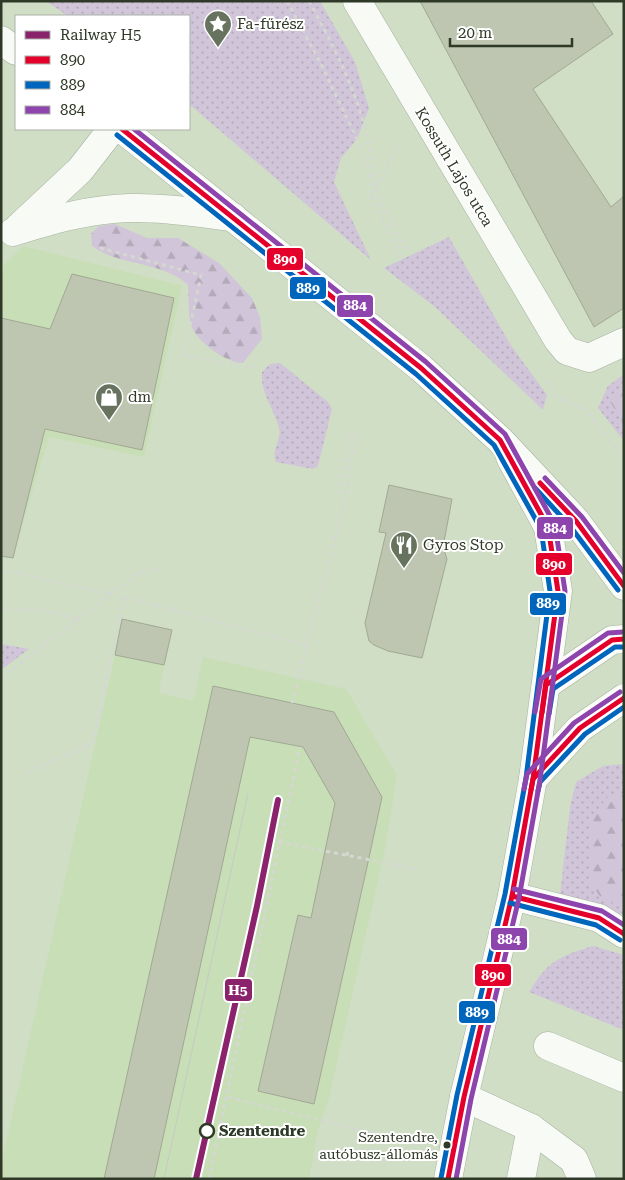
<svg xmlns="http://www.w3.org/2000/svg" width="625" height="1180" viewBox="0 0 625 1180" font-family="'Roboto Serif',serif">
<defs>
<pattern id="grass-dots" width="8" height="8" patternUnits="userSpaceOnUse" patternTransform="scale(1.25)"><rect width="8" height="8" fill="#d1c5d9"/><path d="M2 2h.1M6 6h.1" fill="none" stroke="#b4aaba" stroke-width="1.8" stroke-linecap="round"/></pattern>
<pattern id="forest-firs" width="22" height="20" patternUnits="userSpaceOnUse" patternTransform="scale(1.25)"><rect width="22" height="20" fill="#d1c5d9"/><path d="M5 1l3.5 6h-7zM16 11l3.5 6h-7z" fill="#b4aaba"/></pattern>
</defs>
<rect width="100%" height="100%" fill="#d0dec6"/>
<!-- built -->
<g fill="#c8deb7">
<polygon points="23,246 182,286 144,457 49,437 16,546 1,544 1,268"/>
<polygon points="115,655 164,665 159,693 193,701 203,657 346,689 397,775 385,850 329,1098 318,1130 309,1179 1,1179 1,1165"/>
</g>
<!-- grass -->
<g fill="url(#grass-dots)">
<polygon points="46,1 320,1 355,62 369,108 357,139 341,158 334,182 371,260 189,104 189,16 68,16"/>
<polygon points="449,237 510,344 547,395 543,410 435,307 384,268"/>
<path d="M280,363L328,402L332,409L318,466L313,469L276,462C271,450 282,439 279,428C274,408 260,393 262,372L270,364Z"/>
<polygon points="624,374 624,441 598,408 608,386"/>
<polygon points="1,644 29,649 1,670"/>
<polygon points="624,764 624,915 560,895 570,807 576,782 603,766"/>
<path d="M593,946L624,955V1030L529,992C549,960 558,957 593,946Z"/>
</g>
<!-- forest -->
<g fill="url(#forest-firs)">
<path d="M115,224L147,238H178L219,263L252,298L260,317L262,339L243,363C226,363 196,341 191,325C188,313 189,297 188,285C161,260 120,267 92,246L91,234L99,226Z"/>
<polygon points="624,387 624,426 610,401"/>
<polygon points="610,794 624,796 624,907 602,899 590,882 590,820"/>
</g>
<!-- building -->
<g fill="#bec5b1" stroke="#a1a893">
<polygon points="420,1 591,1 613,34 533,89 611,207 624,196 624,308 594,327"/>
<polygon points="72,274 174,298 142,450 45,429 13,558 1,556 1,318 50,329"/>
<polygon points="389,485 452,499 443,547 447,559 422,658 388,651 374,645 369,641 365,623 386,533 379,532"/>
<polygon points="122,619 172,630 164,665 115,655"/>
<polygon points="213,686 334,712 382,797 367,867 314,1104 258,1091 298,915 311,918 335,803 303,747 250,737 154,1179 104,1179"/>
</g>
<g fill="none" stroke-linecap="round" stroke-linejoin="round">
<!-- minor casing -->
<g stroke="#a6b19e" stroke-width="29">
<g id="minor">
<polyline points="357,1 558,340 567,351 589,358 624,342"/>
<polyline points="19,227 80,170 112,129"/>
<path d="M13,232C51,220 89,209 130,208C164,207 199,213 233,217"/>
<polyline points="546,685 612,640 624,639"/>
<polyline points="533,779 580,728 624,698"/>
<polyline points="512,896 599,918 624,934"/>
<polyline points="548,1046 624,1078"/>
<polyline points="464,1097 531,1128 574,1160 582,1179"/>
<polyline points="448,1179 464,1097 512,896 533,779 558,591 548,527 510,457"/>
<polyline points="521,1179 531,1128"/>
</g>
</g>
<!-- major casing -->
<g stroke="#a6b19e" stroke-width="29">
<g id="major">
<polyline points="1,40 16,51"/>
<polyline points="122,129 421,368 500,440 576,521 624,586"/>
</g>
</g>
<!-- path -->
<g stroke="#d4d8d1" stroke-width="3" stroke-dasharray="4 4" stroke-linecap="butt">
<polyline points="287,1 322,66 357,139 375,190 407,251"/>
<path d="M309,1C342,62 369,114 375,185"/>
<polyline points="400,142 375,190 369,193 402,259"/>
<polyline points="100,248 201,275 184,355 257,368"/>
<polyline points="546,380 558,398 584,409 624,457"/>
<polyline points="1,568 3,570 124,597 306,645"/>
<polyline points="1,609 43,610 78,619"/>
<polyline points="1,678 139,572 165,569"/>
<polyline points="292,703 343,506 357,433 350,432 338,492 346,494"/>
<polyline points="27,772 93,743 124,597"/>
<polyline points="279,842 417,869"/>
<polyline points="347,856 348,850"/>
<polyline points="228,1097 419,1145"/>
<polyline points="209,1179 300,747"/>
</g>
<!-- minor -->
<use href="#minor" stroke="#f8faf6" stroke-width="28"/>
<!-- major -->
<use href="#major" stroke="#f8faf6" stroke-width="28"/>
<!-- tram -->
<polyline stroke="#c7cac4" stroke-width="1" points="164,1179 248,793"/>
<!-- bus-1 casing -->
<g stroke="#fff" stroke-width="9">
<g id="bus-1">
<polyline points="122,129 421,368 500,440 548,527 558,591 533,779 512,896 464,1097 448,1179"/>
<polyline points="540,483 576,521 624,586"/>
<polyline points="542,713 546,685 612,640 624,639"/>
<polyline points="531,790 533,779 580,728 624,698"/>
<polyline points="512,896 599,918 624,934"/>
</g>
</g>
<!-- bus-2 casing -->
<g stroke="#fff" stroke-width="9">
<g id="bus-2">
<polyline points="117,135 416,374 494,445 541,529 550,591 526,778 505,894 457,1095 441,1178"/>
<polyline points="535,488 570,526 618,590"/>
<polyline points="549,714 553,689 615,647 624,647"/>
<polyline points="538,791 540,782 585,734 624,707"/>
<polyline points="510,903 596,925 620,940"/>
</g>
</g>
<!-- bus-3 casing -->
<g stroke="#fff" stroke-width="9">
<g id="bus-3">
<polyline points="134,129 426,362 505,434 555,525 565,591 540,780 519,898 471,1099 456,1179"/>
<polyline points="545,478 582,517 624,573"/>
<polyline points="535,712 541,679 608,633 623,632"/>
<polyline points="524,789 527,774 574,723 620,692"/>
<polyline points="514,889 602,911 624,925"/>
</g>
</g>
<!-- bus-1 -->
<use href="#bus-1" stroke="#e4002b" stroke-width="5"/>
<!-- bus-2 -->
<use href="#bus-2" stroke="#0065bd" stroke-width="5"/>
<!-- bus-3 -->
<use href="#bus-3" stroke="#8e44ad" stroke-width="5"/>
<!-- rail-1 casing -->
<g stroke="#fff" stroke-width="10">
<polyline id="rail-1" points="196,1179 257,906 278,800"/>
</g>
<!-- rail-1 -->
<use href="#rail-1" stroke="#8a236c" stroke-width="6"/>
</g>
<!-- icons -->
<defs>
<g id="sight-pin" transform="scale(1.4375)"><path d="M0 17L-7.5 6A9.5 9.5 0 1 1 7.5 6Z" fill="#67735f" stroke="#fff"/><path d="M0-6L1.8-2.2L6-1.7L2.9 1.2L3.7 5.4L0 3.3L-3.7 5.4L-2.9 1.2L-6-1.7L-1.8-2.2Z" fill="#fff"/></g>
<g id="shop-pin" transform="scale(1.4375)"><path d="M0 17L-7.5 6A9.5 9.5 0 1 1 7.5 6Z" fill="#67735f" stroke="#fff"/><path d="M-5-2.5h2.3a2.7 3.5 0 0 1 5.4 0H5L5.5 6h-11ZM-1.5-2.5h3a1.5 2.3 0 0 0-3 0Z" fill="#fff"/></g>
<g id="restaurant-pin" transform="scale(1.4375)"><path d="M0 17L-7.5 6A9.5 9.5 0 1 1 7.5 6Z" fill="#67735f" stroke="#fff"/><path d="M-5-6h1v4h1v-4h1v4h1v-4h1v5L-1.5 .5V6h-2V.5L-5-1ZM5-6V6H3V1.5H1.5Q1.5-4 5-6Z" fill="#fff"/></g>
</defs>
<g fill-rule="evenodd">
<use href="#sight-pin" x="218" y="24"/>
<use href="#shop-pin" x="109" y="397"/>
<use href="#restaurant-pin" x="404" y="545"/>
</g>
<!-- markers -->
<circle fill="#fff" stroke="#2f3927" stroke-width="2.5" cx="207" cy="1131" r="7"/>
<circle fill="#2f3927" stroke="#fff" stroke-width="2" cx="447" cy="1145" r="4.5"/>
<g text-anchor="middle" stroke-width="4" stroke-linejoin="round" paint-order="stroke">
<!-- bus labels -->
<g font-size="14" fill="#2f3927" stroke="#fff" text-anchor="end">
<text x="438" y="1142">Szentendre,<tspan x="438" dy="17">autóbusz-állomás</tspan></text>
</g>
<!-- poi labels -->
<g font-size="15" fill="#2f3927" stroke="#fff" text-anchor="start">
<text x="237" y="29">Fa-fűrész</text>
<text x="128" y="402">dm</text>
<text x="423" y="550">Gyros Stop</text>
</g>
<!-- street labels -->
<g font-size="15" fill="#2f3927" stroke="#fff">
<text transform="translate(454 167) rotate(59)" y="5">Kossuth Lajos utca</text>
</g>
<!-- stop labels -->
<g font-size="15" font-weight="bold" fill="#2f3927" stroke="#fff" text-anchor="start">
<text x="219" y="1136">Szentendre</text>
</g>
</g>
<g stroke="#fff" stroke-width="2">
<rect x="266" y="247" width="38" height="24" rx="5" fill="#e4002b"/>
<rect x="289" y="276" width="38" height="24" rx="5" fill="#0065bd"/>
<rect x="336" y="294" width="38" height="24" rx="5" fill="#8e44ad"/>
<rect x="536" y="516" width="38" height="24" rx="5" fill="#8e44ad"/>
<rect x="535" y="552" width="38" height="24" rx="5" fill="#e4002b"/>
<rect x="529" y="592" width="38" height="24" rx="5" fill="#0065bd"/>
<rect x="490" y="927" width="38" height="24" rx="5" fill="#8e44ad"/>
<rect x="474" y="963" width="38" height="24" rx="5" fill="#e4002b"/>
<rect x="224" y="978" width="29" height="24" rx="5" fill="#8a236c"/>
<rect x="458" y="1000" width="38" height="24" rx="5" fill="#0065bd"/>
</g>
<g font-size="14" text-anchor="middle" font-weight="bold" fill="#fff">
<text x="285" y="264">890</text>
<text x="308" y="293">889</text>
<text x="355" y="310">884</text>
<text x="555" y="533">884</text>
<text x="554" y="569">890</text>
<text x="548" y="608">889</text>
<text x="509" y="944">884</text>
<text x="493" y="980">890</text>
<text x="238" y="995">H5</text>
<text x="477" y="1017">889</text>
</g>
<!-- border -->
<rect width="625" height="1180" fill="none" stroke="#2f3927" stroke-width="5"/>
<!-- legend -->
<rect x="15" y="15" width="175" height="115" fill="#ffffff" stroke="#acb0a9"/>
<rect x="25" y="31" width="25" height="8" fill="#8a236c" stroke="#acb0a9"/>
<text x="60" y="40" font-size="15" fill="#2f3927">Railway H5</text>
<rect x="25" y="56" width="25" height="8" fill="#e4002b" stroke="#acb0a9"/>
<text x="60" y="65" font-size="15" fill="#2f3927">890</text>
<rect x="25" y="81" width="25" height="8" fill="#0065bd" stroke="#acb0a9"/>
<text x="60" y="90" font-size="15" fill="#2f3927">889</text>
<rect x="25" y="106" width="25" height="8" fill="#8e44ad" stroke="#acb0a9"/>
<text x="60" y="115" font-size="15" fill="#2f3927">884</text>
<!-- scale -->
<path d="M450 38v8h122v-8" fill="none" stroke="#2f3927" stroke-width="2.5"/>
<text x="458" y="38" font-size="15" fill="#2f3927" stroke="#ffffff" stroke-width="4" paint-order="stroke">20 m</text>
</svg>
